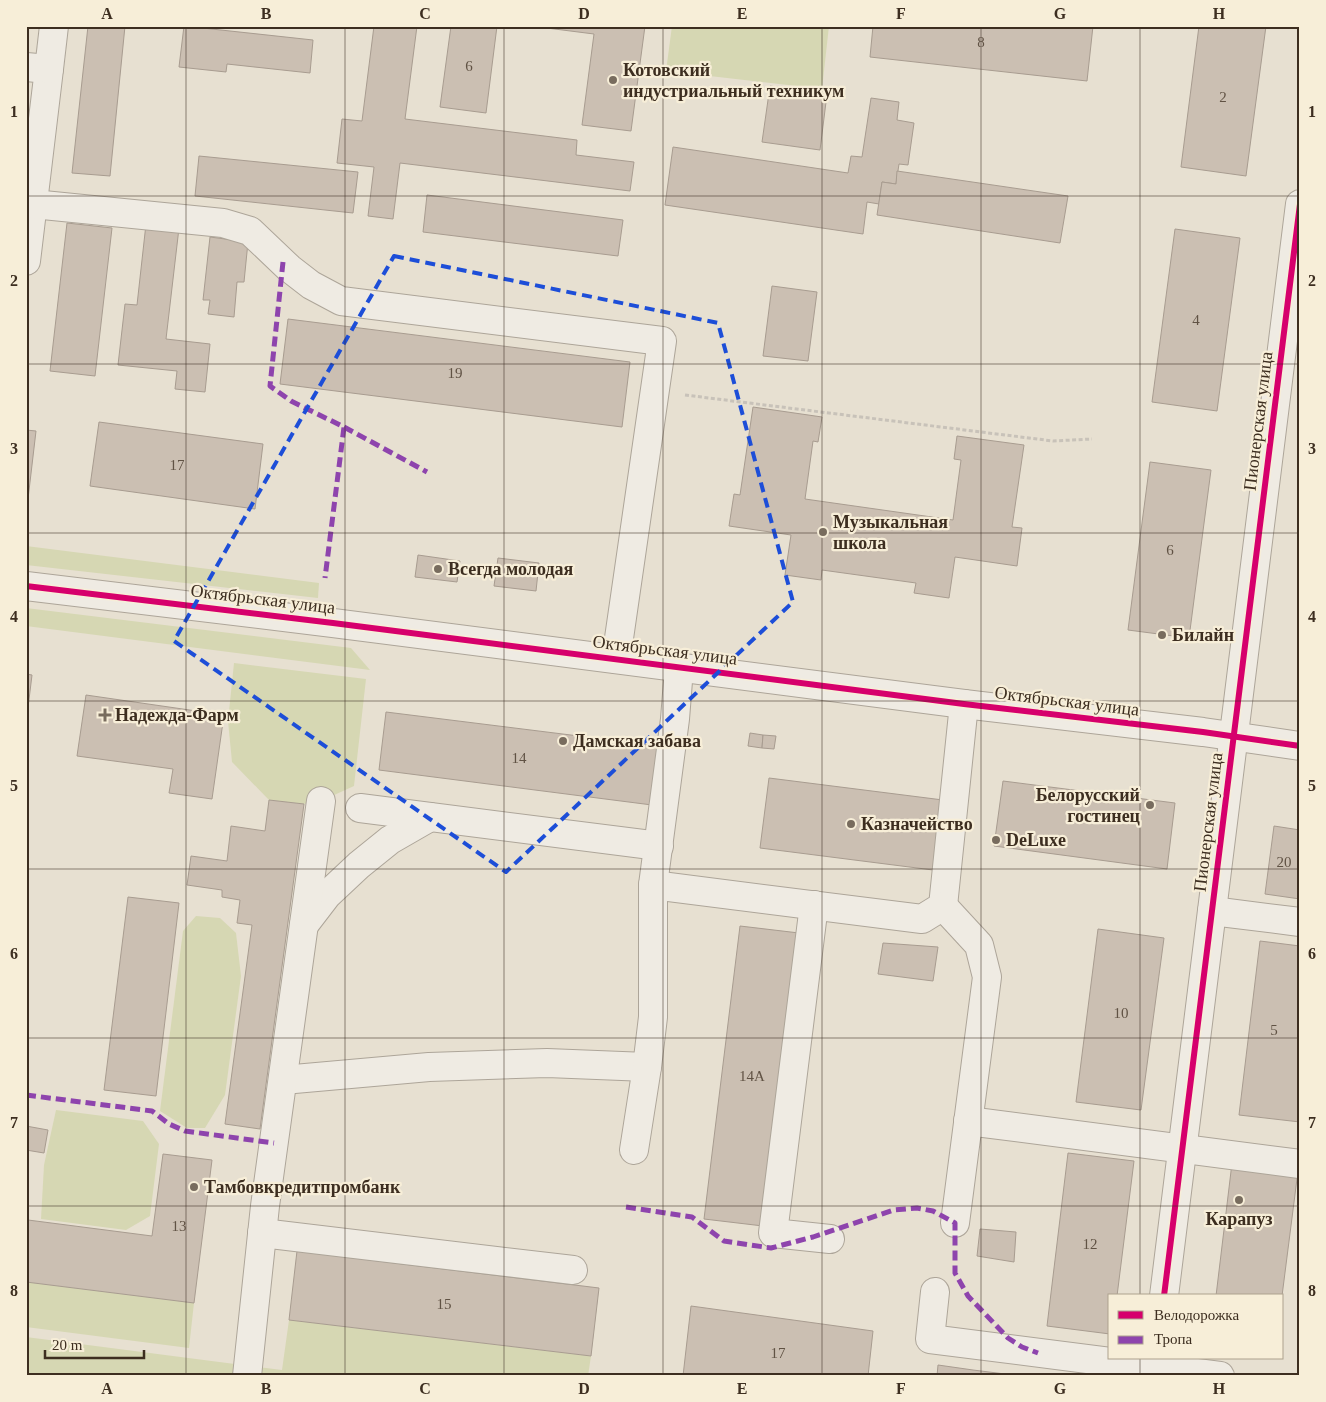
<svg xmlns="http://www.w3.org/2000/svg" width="1326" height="1402" viewBox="0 0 1326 1402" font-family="Georgia,serif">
<rect width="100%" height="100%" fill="#e7e0d1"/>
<!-- green -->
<g fill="#d6d7b3">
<polygon points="672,26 829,26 822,89 666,71"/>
<polygon points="26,546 319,583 318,598 26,565"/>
<polygon points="26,608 351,648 370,670 26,626"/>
<polygon points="234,663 366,679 354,786 321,801 304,804 269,800 232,762 228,721"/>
<polygon points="196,916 220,918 236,933 241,976 225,1095 205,1128 187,1128 160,1111 183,931"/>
<polygon points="56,1110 143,1121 159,1144 150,1216 126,1230 41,1219 44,1165"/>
<polygon points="26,1282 194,1303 189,1348 26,1327"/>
<polygon points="289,1320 591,1356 588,1376 26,1376 26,1337 282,1370"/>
</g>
<!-- building -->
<g fill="#cbbfb2" stroke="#a89c90">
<polygon points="88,26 125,26 110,176 72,173"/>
<polygon points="184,26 313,40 310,73 227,64 226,72 179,67"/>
<polygon points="374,26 417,26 405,119 577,140 576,155 634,162 630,191 400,163 393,219 368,216 374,167 337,163 342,119 362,121"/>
<polygon points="451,26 497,26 486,113 440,107"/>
<polygon points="531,26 645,26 631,131 582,125 594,34"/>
<polygon points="873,26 1093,26 1087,81 870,57"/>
<polygon points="1199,26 1266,26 1246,176 1181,167"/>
<polygon points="770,86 827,94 820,150 762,142"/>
<polygon points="871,98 899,102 897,120 914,123 908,165 899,164 896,184 882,182 879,204 867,202 863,234 665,205 673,147 848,173 851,156 862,157"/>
<polygon points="199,156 358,172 353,213 195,196"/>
<polygon points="897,171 1068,196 1060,243 877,215 882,182 896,184"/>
<polygon points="427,195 623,220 618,256 423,232"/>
<polygon points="67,223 112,228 95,376 50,371"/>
<polygon points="146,224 179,228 166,339 210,344 205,392 175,389 177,371 118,365 125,304 137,305"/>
<polygon points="1175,229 1240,238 1217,411 1152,402"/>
<polygon points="210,237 248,242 244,282 237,282 234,317 208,314 210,300 203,300"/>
<polygon points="772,286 817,292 808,361 763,356"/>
<polygon points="288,319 630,362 622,427 280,384"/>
<polygon points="753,407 822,417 818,442 813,441 805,499 953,520 961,460 954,459 957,436 1024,445 1012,527 1022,528 1017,566 955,557 949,598 914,593 916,583 822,570 821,580 785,575 791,535 729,526 734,494 740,495"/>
<polygon points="99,422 263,444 255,509 90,486"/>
<polygon points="26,430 36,431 28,499 26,499"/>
<polygon points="1150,462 1211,470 1189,638 1128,630"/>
<polygon points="418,555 460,561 457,582 415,577"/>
<polygon points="498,558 539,563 536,591 494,586"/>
<polygon points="26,674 32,675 26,724"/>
<polygon points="86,695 224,715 212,799 169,793 173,769 77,756"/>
<polygon points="386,712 659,746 652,805 379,770"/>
<polygon points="750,733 763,735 762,748 748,746"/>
<polygon points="763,735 776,736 774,749 762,748"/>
<polygon points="769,778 943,800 933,870 760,848"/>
<polygon points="1003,781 1175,803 1167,869 994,846"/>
<polygon points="269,800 304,804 260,1129 225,1124 252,925 237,923 240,900 222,897 222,890 187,885 191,856 227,861 231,826 265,831"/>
<polygon points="1274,826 1300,830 1300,899 1265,894"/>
<polygon points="128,897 179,903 156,1096 104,1090"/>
<polygon points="740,926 799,933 763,1226 704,1219"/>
<polygon points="1098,929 1164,938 1141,1110 1076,1102"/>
<polygon points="1260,941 1300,946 1300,1122 1239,1115"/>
<polygon points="883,943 938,947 933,981 878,974"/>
<polygon points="26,1126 48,1130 44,1153 26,1150"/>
<polygon points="1068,1153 1134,1161 1117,1296 1110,1296 1110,1334 1047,1326"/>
<polygon points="163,1154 212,1160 194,1303 26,1282 26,1232 28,1220 152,1236"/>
<polygon points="1232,1163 1298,1171 1282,1296 1216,1296"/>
<polygon points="980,1229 1016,1232 1014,1262 977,1256"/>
<polygon points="297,1251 599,1288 591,1356 289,1320"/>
<polygon points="691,1306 873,1331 868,1376 683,1376"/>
<polygon points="938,1365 973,1370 1021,1376 937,1376"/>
</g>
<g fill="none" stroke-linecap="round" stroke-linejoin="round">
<!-- minor casing -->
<g stroke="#ada599" stroke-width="30">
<g id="minor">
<polyline points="26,67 49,69 26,261"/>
<polyline points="49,69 54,26"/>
<polyline points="33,204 223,223 250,231 289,268 311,285 341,301 662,341 616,659"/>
<polyline points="26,586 333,623 964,704 1203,732 1300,746"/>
<polyline points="360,808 659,846"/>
<polyline points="653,885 922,919 943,906 964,704"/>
<polyline points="814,905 773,1233 830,1239"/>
<polyline points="943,906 979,945 987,977 955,1223"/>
<polyline points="1212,911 1300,922"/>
<polyline points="304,925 327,895 359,865 390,840 430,817"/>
<polyline points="283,1080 429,1067 547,1063 647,1067"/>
<polyline points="968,1121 1300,1164"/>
<polyline points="634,1150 647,1067 653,1017 653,885 675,719 679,668"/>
<polyline points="262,1233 573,1270"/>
<polyline points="935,1292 930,1339 1220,1376"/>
<polyline points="1164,1296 1300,204"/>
<polyline points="247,1376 265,1206 321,801"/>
</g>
</g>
<!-- path -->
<polyline stroke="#c8c2b9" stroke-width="3" stroke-dasharray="4 2.5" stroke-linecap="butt" points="685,395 1053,441 1092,439"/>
<!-- minor -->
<use href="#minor" stroke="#efebe3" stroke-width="28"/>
<!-- quiet -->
<g stroke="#8e44ad" stroke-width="5" stroke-dasharray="10 5" stroke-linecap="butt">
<polyline points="283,262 270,386 291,401 344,427 325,578"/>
<polyline points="344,427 427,472"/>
<polyline points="26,1095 152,1111 169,1124 185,1131 274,1143"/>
<polyline points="626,1207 692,1217 724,1241 771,1248 813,1237 894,1210 917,1208 933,1211 955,1223 955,1273 968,1296 1008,1338 1022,1347 1038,1353"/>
</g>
<!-- cycleway casing -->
<g stroke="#f7eed8" stroke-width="9">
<g id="cycleway">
<polyline points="26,586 333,623 964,704 1203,732 1300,746"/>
<polyline points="1164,1296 1300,204"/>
</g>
</g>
<!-- cycleway -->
<use href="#cycleway" stroke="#d6006c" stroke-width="6"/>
</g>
<!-- marked area -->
<path fill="none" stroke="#1d4ed8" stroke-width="4" stroke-dasharray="10 6" stroke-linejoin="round" d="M394,256L718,323L793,602L506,872L174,641Z"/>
<!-- grid -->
<path fill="none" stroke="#3d2e20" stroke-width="1" stroke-opacity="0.55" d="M186,26V1376M345,26V1376M504,26V1376M663,26V1376M822,26V1376M981,26V1376M1140,26V1296M26,196H1300M26,364H1300M26,533H1300M26,701H1300M26,869H1300M26,1038H1300M26,1206H1300M1140,1358V1376"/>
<!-- markers -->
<g fill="#786c5e" stroke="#f7eed8" stroke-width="2">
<circle cx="613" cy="80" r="5"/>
<circle cx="823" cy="532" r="5"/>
<circle cx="438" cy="569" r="5"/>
<circle cx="1162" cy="635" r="5"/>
<path d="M102.5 707.5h5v5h5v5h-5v5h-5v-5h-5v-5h5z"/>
<circle cx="563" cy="741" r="5"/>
<circle cx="1150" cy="805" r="5"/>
<circle cx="851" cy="824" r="5"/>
<circle cx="996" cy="840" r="5"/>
<circle cx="194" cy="1187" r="5"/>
<circle cx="1239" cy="1200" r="5"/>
</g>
<g text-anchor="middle" stroke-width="4.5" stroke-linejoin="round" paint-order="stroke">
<!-- number labels -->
<g font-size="15" fill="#605244">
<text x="981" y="47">8</text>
<text x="469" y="71">6</text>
<text x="1223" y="102">2</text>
<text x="1196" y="325">4</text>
<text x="455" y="378">19</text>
<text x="177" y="470">17</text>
<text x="1170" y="555">6</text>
<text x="519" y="763">14</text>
<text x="1284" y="867">20</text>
<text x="1121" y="1018">10</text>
<text x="1274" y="1035">5</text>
<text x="752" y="1081">14А</text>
<text x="179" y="1231">13</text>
<text x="1090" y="1249">12</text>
<text x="444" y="1309">15</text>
<text x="778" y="1358">17</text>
</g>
<!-- poi labels -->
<g font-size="18" font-weight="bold" fill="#3d2e20" stroke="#f7eed8" text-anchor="start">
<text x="623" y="76">Котовский<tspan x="623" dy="21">индустриальный техникум</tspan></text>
<text x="833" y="528">Музыкальная<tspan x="833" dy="21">школа</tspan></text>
<text x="448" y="575">Всегда молодая</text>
<text x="1172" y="641">Билайн</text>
<text x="115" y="721">Надежда-Фарм</text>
<text x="573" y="747">Дамская забава</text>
<text x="1140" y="801" text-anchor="end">Белорусский<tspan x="1140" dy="21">гостинец</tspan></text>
<text x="861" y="830">Казначейство</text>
<text x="1006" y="846">DeLuxe</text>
<text x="204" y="1193">Тамбовкредитпромбанк</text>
<text x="1239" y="1225" text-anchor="middle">Карапуз</text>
</g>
<!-- street labels -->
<g font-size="18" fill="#3d2e20" stroke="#f7eed8">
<text transform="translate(1258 421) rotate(-83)" y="6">Пионерская улица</text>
<text transform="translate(263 599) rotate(7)" y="6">Октябрьская улица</text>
<text transform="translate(665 650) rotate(7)" y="6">Октябрьская улица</text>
<text transform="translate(1067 701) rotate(7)" y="6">Октябрьская улица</text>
<text transform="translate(1208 822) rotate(-83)" y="6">Пионерская улица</text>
</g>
</g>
<!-- border -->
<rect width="1326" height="1402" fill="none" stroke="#f7eed8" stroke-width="55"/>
<!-- legend -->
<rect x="1108" y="1294" width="175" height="65" fill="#f7eed8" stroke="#ada18e"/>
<rect x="1118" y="1311" width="25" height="8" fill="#d6006c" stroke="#ada18e"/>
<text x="1154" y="1320" font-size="15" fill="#3d2e20">Велодорожка</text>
<rect x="1118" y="1336" width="25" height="8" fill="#8e44ad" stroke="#ada18e"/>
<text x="1154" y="1344" font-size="15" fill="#3d2e20">Тропа</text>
<!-- scale -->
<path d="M45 1350v8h99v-8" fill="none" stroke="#3d2e20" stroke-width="2.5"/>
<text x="52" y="1350" font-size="15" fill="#3d2e20" stroke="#f7eed8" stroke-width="4" paint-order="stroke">20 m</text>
<rect x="28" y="28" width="1270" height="1346" fill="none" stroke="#3d2e20" stroke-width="2"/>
<g font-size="16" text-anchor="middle" font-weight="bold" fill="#3d2e20">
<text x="107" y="19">A</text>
<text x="266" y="19">B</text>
<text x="425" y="19">C</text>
<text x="584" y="19">D</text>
<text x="742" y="19">E</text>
<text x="901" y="19">F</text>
<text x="1060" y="19">G</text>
<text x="1219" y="19">H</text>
<text x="14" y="117">1</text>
<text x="1312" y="117">1</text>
<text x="14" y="286">2</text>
<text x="1312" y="286">2</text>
<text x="14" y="454">3</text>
<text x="1312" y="454">3</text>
<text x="14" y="622">4</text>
<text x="1312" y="622">4</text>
<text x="14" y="791">5</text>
<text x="1312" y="791">5</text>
<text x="14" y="959">6</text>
<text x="1312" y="959">6</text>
<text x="14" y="1128">7</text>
<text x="1312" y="1128">7</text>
<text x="14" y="1296">8</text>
<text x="1312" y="1296">8</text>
<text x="107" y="1394">A</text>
<text x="266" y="1394">B</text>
<text x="425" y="1394">C</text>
<text x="584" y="1394">D</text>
<text x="742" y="1394">E</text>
<text x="901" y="1394">F</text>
<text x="1060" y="1394">G</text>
<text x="1219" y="1394">H</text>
</g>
</svg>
